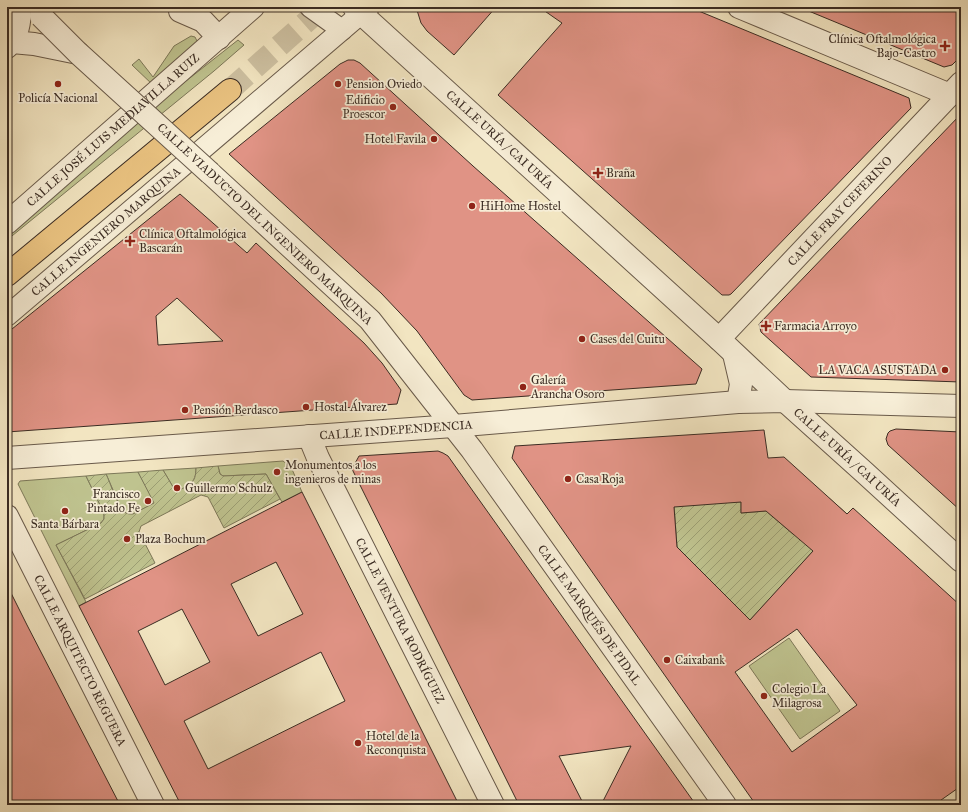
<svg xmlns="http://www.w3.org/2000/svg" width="968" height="812" viewBox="0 0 968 812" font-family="'IM FELL Great Primer',serif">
<defs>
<pattern id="garden-furrows" width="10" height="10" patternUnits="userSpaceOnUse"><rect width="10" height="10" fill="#bfc38f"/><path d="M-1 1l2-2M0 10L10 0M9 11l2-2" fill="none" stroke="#9c9f74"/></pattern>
</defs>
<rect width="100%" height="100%" fill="#f2e5c1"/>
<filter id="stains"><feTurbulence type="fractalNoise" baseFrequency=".005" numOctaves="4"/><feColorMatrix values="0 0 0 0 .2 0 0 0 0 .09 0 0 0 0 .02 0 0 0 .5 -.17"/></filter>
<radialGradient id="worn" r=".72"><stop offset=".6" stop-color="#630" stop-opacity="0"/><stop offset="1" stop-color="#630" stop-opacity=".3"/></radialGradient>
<!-- grass -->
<g fill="#bfc38f" stroke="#7d7859">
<polygon points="191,36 195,37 197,41 196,46 154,86 132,65 139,59 153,77 174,46"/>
<polygon points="238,40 244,45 214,71 7,240 7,229 115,137"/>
<polygon points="283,461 291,467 302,492 282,502 266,474 223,476 220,474 218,466"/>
<path d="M196,468C196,484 189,485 176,492L163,470Z"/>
<polygon points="138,472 155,503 133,514 126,513 121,508 106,474"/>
<polygon points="86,476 104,513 104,519 101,523 56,545 86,602 79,606 18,484 20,481"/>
<polygon points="789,638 840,711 800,739 749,666"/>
</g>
<!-- garden -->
<g fill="url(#garden-furrows)" stroke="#7d7859">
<path d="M218,466L220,474L223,476L266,474L280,499L224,528L208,497L201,495L141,526L139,532L155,563L85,599L56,545L101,523L104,519V513L86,476L106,474C110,482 118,507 124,512C127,514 130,514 133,514L154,503L138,472L163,470L176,492C189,485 196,484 196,468Z"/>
<polygon points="829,498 847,514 750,620 677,547 674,504 741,502 741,513 766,511 794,535"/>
</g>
<!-- building -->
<g fill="#e09385" stroke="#3b2c23" fill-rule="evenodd">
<polygon points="416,7 496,7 454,55 427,31 421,23"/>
<polygon points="539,7 689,7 909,98 911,108 731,294 729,295 722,295 498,95 562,23"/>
<polygon points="799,7 961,7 961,56 952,65 944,67"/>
<polygon points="348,60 354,60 360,63 473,166 702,369 696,384 472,400 464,395 417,331 381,293 229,154 340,64"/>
<polygon points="961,114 961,382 811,377 761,332 759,324"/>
<path d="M180,194L247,253L256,243L364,343L382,363L401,390L397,404L7,432V333ZM177,298L223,341L158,345L156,316Z"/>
<polygon points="896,429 961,432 961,511 888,445 886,439 888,433 890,431"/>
<path d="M764,430L768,458L784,457L847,514L853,508L961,606V786L934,805H756L512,458L515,446ZM741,502V513L766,511L813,551L750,620L677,547L674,507ZM797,629L857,705L792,752L735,672Z"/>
<polygon points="438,451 443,453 448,456 696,805 601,805 631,746 559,756 584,805 519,805 352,469 359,456"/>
<path d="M302,492L409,705L459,805H181L79,606ZM276,562L303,614L258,636L231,584ZM182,609L210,662L165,685L138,631ZM321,652L345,701L208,769L184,721Z"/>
<polygon points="7,585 27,625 120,805 7,805"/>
</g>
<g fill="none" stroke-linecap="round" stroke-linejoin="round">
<!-- trunk-tunnel -->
<polyline stroke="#cdc0a1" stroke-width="22" stroke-dasharray="22 11" stroke-linecap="butt" points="230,90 323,7"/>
<!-- pedestrian casing -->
<g stroke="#695a4a" stroke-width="22">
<g id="pedestrian">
<polyline points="310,7 342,30"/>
<path id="s1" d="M7,316L369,7"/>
</g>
</g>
<!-- minor casing -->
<g stroke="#695a4a" stroke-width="24">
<g id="minor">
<polyline points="184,7 180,11 203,21 219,38"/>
<polyline points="739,7 950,95"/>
<polyline points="12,42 34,44 78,53"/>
<path d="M7,47C18,36 20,22 20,7"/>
<path id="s2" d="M210,173L370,320L472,450L725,805"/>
<path id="s3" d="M7,223L253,7"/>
<path id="s4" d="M785,401L865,473L961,561"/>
<path id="s5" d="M309,436L318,458L493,805"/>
<path id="s6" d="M7,516L153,805"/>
</g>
</g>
<!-- tertiary casing -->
<g stroke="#695a4a" stroke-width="24">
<g id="tertiary">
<path id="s7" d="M354,7L719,339L785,401"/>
<path id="s8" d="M719,339L961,83"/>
<polyline points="734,354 741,384 738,402"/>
<path id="s9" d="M7,458L453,426L738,402L785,401L961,406"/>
</g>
</g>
<!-- trunk casing -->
<g stroke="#3b2c23" stroke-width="24">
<polyline id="trunk" points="7,275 230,90"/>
</g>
<!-- pedestrian -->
<use href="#pedestrian" stroke="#f7eed7" stroke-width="20"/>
<!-- minor -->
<use href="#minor" stroke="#f7eed7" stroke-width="22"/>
<!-- tertiary -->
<use href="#tertiary" stroke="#f7eed7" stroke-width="22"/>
<!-- trunk -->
<use href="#trunk" stroke="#e9c280" stroke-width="22"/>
<!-- minor-bridge casing -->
<g stroke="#695a4a" stroke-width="24" stroke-linecap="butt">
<polyline id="minor-bridge" points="41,16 78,53 210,173"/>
</g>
<!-- minor-bridge -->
<use href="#minor-bridge" stroke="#f7eed7" stroke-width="22"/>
</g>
<!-- markers -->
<g fill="#8f2418" stroke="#f7eed7" stroke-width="1.5">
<path d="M943 40h4v4h4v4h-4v4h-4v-4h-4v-4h4z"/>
<circle cx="58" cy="84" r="4"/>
<circle cx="338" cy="84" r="4"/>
<circle cx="393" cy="107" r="4"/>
<circle cx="434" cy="139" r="4"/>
<path d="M596 167h4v4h4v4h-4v4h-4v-4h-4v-4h4z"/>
<circle cx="472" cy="206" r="4"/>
<path d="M128 235h4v4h4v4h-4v4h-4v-4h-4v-4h4z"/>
<path d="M764 320h4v4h4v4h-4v4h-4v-4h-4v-4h4z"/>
<circle cx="582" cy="339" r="4"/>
<circle cx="945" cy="370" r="4"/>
<circle cx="523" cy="387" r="4"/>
<circle cx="306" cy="407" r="4"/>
<circle cx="185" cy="410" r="4"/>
<circle cx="277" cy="472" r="4"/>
<circle cx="568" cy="479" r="4"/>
<circle cx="177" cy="488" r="4"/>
<circle cx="148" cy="501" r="4"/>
<circle cx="65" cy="511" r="4"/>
<circle cx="127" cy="539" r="4"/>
<circle cx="667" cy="660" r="4"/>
<circle cx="764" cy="696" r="4"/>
<circle cx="358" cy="743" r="4"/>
</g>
<g text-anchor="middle" stroke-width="3.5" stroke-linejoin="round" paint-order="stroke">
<!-- poi labels -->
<g font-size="12" fill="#3b2c23" stroke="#f7eed7" text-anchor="start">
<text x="936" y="43" text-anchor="end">Clínica Oftalmológica<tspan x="936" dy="14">Bajo-Castro</tspan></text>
<text x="346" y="88">Pension Oviedo</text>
<text x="58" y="102" text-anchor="middle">Policía Nacional</text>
<text x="385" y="104" text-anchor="end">Edificio<tspan x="385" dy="14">Proescor</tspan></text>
<text x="426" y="143" text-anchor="end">Hotel Favila</text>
<text x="606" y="177">Braña</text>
<text x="480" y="210">HiHome Hostel</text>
<text x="139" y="238">Clínica Oftalmológica<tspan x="139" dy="14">Bascarán</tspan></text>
<text x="774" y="330">Farmacia Arroyo</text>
<text x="590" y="343">Cases del Cuitu</text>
<text x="937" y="374" text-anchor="end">LA VACA ASUSTADA</text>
<text x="531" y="384">Galería<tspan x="531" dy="14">Arancha Osoro</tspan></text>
<text x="314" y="411">Hostal Álvarez</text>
<text x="193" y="414">Pensión Berdasco</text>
<text x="285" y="469">Monumentos a los<tspan x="285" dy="14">ingenieros de minas</tspan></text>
<text x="576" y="483">Casa Roja</text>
<text x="185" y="492">Guillermo Schulz</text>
<text x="140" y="498" text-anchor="end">Francisco<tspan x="140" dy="14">Pintado Fe</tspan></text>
<text x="65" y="528" text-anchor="middle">Santa Bárbara</text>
<text x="135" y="543">Plaza Bochum</text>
<text x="675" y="664">Caixabank</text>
<text x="772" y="693">Colegio La<tspan x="772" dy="14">Milagrosa</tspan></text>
<text x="366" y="740">Hotel de la<tspan x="366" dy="14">Reconquista</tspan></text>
</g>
<!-- street labels -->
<g font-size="12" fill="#3b2c23" stroke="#f7eed7">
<text dy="4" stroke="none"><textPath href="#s3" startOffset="141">CALLE JOSÉ LUIS MEDIAVILLA RUIZ</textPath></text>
<text dy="4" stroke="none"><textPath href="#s7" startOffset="197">CALLE URÍA / CAI URÍA</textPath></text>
<text dy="4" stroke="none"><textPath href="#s8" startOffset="176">CALLE FRAY CEFERINO</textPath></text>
<text transform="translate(265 224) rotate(43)" y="4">CALLE VIADUCTO DEL INGENIERO MARQUINA</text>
<text dy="4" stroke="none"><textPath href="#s1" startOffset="130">CALLE INGENIERO MARQUINA</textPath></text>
<text dy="4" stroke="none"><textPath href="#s9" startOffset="390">CALLE INDEPENDENCIA</textPath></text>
<text dy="4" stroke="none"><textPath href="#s4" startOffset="84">CALLE URÍA / CAI URÍA</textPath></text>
<text dy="4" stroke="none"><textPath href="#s2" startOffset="585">CALLE MARQUÉS DE PIDAL</textPath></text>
<text dy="4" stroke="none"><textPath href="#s5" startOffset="206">CALLE VENTURA RODRÍGUEZ</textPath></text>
<text dy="4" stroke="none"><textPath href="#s6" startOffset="162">CALLE ARQUITECTO REGUERA</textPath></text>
</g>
</g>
<!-- margin -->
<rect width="968" height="812" fill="none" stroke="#f2e5c1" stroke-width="24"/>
<rect x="8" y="8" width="952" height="796" fill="none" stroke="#3b2c23" stroke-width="2"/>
<rect x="12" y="12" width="944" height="788" fill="none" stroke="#3b2c23"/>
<rect width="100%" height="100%" filter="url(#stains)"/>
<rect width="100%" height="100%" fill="url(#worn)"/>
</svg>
